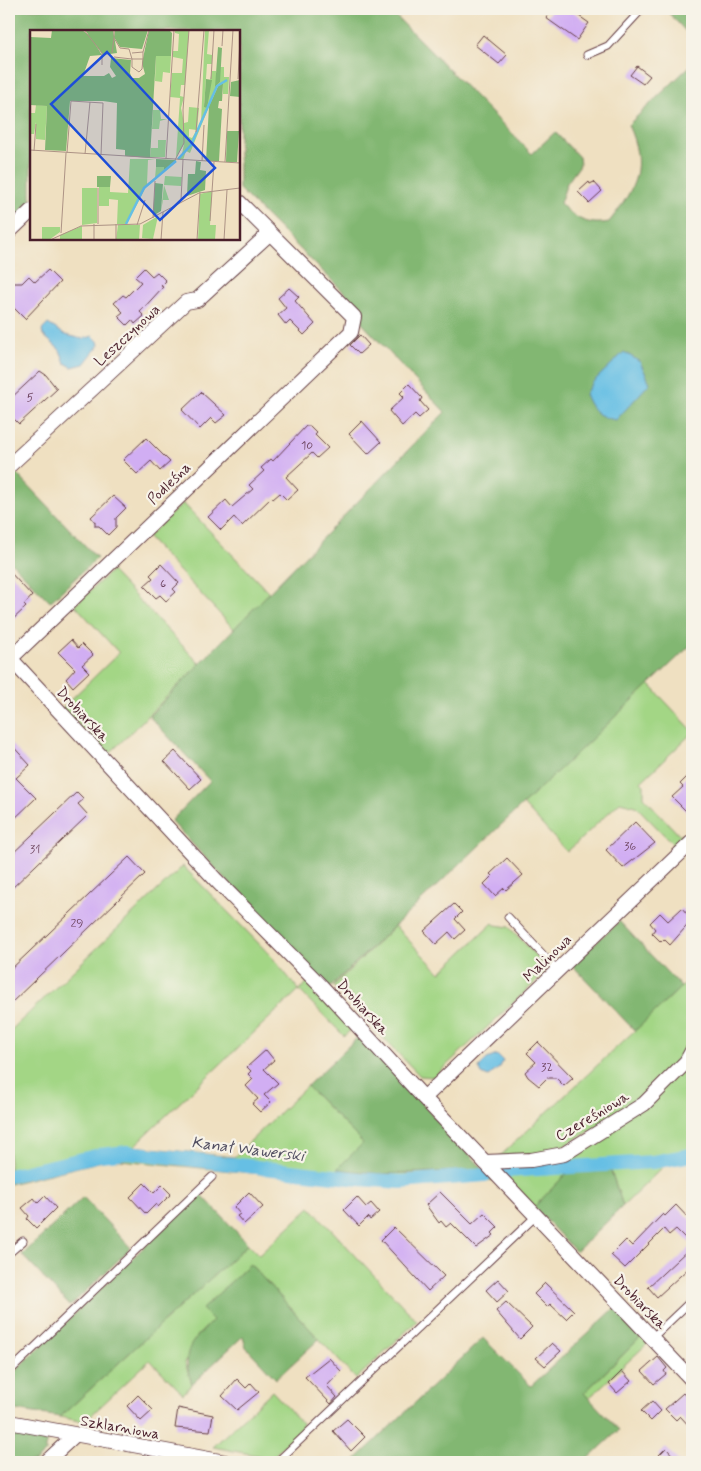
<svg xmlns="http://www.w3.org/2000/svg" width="701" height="1471" viewBox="0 0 701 1471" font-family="Mynerve,sans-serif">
<rect width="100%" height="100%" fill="#f7f3e8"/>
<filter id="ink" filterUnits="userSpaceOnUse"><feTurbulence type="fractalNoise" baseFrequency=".02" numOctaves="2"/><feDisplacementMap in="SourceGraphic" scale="10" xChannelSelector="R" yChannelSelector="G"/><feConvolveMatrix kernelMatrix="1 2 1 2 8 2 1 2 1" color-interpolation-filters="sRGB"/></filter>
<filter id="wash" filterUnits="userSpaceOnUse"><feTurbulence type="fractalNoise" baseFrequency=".0096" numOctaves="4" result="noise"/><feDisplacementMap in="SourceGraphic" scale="20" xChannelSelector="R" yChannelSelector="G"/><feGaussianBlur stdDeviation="1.12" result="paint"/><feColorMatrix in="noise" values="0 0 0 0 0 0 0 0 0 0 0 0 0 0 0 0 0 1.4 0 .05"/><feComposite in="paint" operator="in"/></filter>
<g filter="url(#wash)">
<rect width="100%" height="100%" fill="#efe0c1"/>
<!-- green -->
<g fill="#a3d685" stroke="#767a58">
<polygon points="183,503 269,593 234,629 147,537"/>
<polygon points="111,571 200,664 108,755 62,708 119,653 75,605"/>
<polygon points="649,684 692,730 692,733 641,782 644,785 644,797 679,835 687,835 671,851 672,843 636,806 620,802 567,852 523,804"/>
<polygon points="183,866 271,956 299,990 309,981 352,1029 344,1036 299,990 134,1146 234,1157 307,1086 363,1143 338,1169 382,1174 484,1170 494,1180 392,1187 111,1159 9,1184 9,1032"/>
<polygon points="493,923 495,925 509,927 544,964 544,974 434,1077 420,1076 333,986 395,926 440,973"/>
<polygon points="692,977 692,1044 684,1058 632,1108 553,1152 498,1158"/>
<polygon points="692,1060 692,1159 666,1164 623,1206 610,1168 534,1207 497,1166 566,1160"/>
<polygon points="310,1207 417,1321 356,1379 250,1264 203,1308 213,1320 198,1335 185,1363 192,1384 183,1394 150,1360 84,1422 60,1417 248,1244 259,1255"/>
<polygon points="643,1335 649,1342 589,1398 584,1393"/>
<polygon points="272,1391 302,1423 301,1430 271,1458 213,1447"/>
</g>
<!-- forest -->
<g fill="#82b772" stroke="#666b4e">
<path d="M9,9H391L390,10L532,154L555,132L579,157L580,165L567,183L560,203C575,219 588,226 609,222C636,188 647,167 628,125L691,65L692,66V644L328,989L171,821L210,781L149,716L445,412L359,320L364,312L239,189V31H31V204L9,225Z"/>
<polygon points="665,9 692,9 692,38"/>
<polygon points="16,473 97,558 50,602 9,560 9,479"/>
<polygon points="619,921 681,987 635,1031 572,965"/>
<polygon points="359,1036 484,1170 382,1174 337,1169 363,1143 307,1086"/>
<polygon points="610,1168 623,1206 576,1252 534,1207 569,1171"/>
<polygon points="200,1193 248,1244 60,1417 9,1409 9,1377"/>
<polygon points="83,1197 131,1248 70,1306 22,1255"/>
<path d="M250,1264L319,1339L276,1379L246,1347L243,1336L192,1384C181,1349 189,1345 213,1320L202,1309Z"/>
<polygon points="616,1307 643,1335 584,1393 619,1430 585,1462 353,1462 483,1338 531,1386"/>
<polygon points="12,1431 46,1438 46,1452 35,1462 9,1462 9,1435"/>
</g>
<!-- water -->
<g fill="#66bfe4" stroke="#586f88">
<polygon points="48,324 66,335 83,339 93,336 98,341 99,345 84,364 72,367 65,363 60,350 43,335 42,330"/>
<path d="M624,352L640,362L650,383L616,420C598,417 592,411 585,394L592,383Z"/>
<polygon points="497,1055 503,1061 500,1067 488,1077 482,1074 479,1068 487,1059"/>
</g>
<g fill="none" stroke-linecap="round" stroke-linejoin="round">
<!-- canal -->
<g stroke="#66bfe4" stroke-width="14">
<polyline points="505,1171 653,1162 692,1155"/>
<polyline points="9,1176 100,1155 128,1152 359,1179 401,1182 485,1175"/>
</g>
</g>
<g id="blocks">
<!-- building -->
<g fill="#d1aef3">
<polygon points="553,9 569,9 589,23 577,40 546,18"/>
<polygon points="483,35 507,55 499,64 475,45"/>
<polygon points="637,66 650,76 643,84 630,75"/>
<polygon points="589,182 590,184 594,182 602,191 589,203 578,192"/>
<polygon points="144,268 152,276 157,272 166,281 161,286 163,287 140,312 144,316 135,324 132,320 127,325 118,316 123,312 114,303 123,295 126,297 141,282 135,277"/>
<polygon points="48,270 60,282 25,319 9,303 9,283 22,283 29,276 35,282"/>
<polygon points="289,288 299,297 295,301 315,324 304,335 290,321 286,325 278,315 286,308 278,298"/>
<polygon points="360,335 369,345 359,354 350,345"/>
<polygon points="40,371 46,375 57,389 19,424 14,419 9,424 9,400"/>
<polygon points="409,384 422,398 420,401 428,410 419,418 415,414 402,426 389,411 404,397 400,393"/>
<polygon points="201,392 226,415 216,423 211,418 200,429 182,410"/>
<polygon points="362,421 381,442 368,454 349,434"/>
<polygon points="306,426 310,426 317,433 315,435 328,448 317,458 312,453 286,477 298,490 287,500 280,493 273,499 272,497 242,526 234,517 221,530 208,517 226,500 232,507 253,489 249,485 264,471 261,468 271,459 273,461"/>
<polygon points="146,438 170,462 160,471 151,461 137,474 123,460"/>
<polygon points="113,496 126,508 116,518 116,527 108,535 99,526 95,526 95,522 91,517"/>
<polygon points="161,564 179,583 173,589 176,592 166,601 160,595 156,598 144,586 153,578 150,575"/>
<polygon points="9,571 32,596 24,605 26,607 9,623"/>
<polygon points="71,640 78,648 82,644 93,655 82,665 89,672 73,687 66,679 75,669 58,652"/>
<polygon points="9,742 30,765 16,778 36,798 9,824"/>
<polygon points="175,751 201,779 190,789 164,761"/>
<polygon points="692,772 692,804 686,811 672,797 683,787 680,784"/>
<polygon points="77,792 84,799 78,804 88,815 9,891 9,857"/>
<polygon points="635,822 655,843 623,868 606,850"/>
<polygon points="129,857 145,874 9,1005 9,971"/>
<polygon points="507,858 523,875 506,890 504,888 495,896 484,884 492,876 490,874"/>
<polygon points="454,904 462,912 455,919 465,930 455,939 449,932 436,944 424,931"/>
<polygon points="682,908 692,920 670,945 664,939 661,942 652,933 655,929 650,923 660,913 668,921"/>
<polygon points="538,1042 573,1078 564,1086 556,1078 547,1078 539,1086 528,1077 525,1072 536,1062 527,1053"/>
<polygon points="266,1050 274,1060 264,1069 278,1083 264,1095 271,1102 260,1112 252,1104 258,1099 246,1086 253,1079 248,1074 251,1071 247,1067"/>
<polygon points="144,1183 154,1193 162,1185 171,1194 158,1207 156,1204 146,1214 130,1197"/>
<polygon points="249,1192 263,1207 244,1224 237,1216 240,1214 234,1207"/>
<polygon points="440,1192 472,1224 484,1213 498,1227 492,1233 494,1235 476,1248 451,1223 446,1227 441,1221 439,1223 426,1205"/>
<polygon points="45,1196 56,1208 36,1228 27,1219 29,1216 22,1208 34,1198 38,1203"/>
<polygon points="357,1197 366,1207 371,1203 379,1212 370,1220 368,1217 359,1226 344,1210"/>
<polygon points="676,1205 692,1222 692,1245 676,1229 669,1235 664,1229 625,1268 611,1255 626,1240 632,1246 663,1214 665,1216"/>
<polygon points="394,1227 444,1276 428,1291 381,1240"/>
<polygon points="692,1246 692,1265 657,1297 648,1287"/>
<polygon points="498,1279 509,1291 497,1302 486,1290"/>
<polygon points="545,1283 574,1311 566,1319 550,1304 547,1307 534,1294"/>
<polygon points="506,1302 532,1327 520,1339 496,1311"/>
<polygon points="552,1343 561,1351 545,1366 536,1358"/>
<polygon points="658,1357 667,1368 664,1371 666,1374 654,1384 642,1371"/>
<polygon points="329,1358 341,1371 327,1386 337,1397 331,1404 305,1377"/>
<polygon points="622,1371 631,1381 617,1393 609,1384"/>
<polygon points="237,1379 246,1388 251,1383 259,1392 237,1410 222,1396"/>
<polygon points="683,1393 692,1403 692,1429 680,1416 676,1420 665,1409"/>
<polygon points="138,1395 153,1410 141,1421 127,1406"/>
<polygon points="652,1401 661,1411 651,1421 641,1411"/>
<polygon points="178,1408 213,1415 210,1431 175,1428"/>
<polygon points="347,1419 365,1437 351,1451 333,1431"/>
<polygon points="666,1448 679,1462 666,1462 659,1455"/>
</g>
</g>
</g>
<g filter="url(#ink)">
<use href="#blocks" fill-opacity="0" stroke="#633c42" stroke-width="1"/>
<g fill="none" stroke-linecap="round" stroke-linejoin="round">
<!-- service casing -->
<g stroke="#633c42" stroke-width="9">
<g id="service">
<polyline points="587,55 608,46 642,9"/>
<polyline points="508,917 558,971"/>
<polyline points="9,1253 23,1241"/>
<polyline points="652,1338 692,1300"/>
<polyline points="9,1372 212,1177"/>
<polyline points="277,1462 536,1216"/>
<polyline points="691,1462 692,1461"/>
</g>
</g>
<!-- minor casing -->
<g stroke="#633c42" stroke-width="16">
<g id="minor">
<polyline points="9,232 31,211"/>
<polyline points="9,466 186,302 197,300 270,233"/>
<polyline points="9,657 216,880 322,987 424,1098 692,1380"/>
<polyline points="10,659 351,332 354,317 239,202"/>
<polyline points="424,1098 692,842"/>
<polyline points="485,1162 531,1160 564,1154 644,1104 686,1062 692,1051"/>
<polyline points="9,1422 225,1462"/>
<polyline points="46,1462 75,1435"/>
</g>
</g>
<!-- service -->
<use href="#service" stroke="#fff" stroke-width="7"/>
<!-- minor -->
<use href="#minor" stroke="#fff" stroke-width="14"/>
</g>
</g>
<g text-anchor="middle" stroke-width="4.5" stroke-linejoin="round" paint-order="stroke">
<!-- number labels -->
<g font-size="12" fill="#6c435d">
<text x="30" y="401">5</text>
<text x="307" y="449">10</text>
<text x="163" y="587">6</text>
<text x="630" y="850">36</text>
<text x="35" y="853">31</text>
<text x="77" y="927">29</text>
<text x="547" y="1071">32</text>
</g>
<!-- street labels -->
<g font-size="15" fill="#4a1f2b" stroke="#f7f3e8">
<text transform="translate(127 335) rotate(-43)" y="5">Leszczynowa</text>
<text transform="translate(169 483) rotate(-44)" y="5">Podleśna</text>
<text transform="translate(83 714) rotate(47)" y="5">Drobiarska</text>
<text transform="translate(547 958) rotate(-44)" y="5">Malinowa</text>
<text transform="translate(363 1007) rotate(48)" y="5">Drobiarska</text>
<text transform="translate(592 1116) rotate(-31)" y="5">Czereśniowa</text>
<text transform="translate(640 1302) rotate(46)" y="5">Drobiarska</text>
<text transform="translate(120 1427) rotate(10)" y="5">Szklarniowa</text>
</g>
<!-- water labels -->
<g font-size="16" font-style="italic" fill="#524f62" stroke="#f7f3e8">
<text transform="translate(248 1148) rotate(7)" y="6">Kanał Wawerski</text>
</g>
</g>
<!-- overview -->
<g transform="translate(30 30)">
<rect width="210" height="210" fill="#efe0c1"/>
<path d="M145,0H159L155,55H151L150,66L154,67L151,78L154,93L158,92L159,77L169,78L167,100L159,99V107L162,108L171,93L175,0H179L177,24L182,25V34H177L174,77L182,41H186V56L190,52V37H194V47H199L198,64H193V54L187,57L160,123L156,121L153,130L147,129L152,124L154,114L146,128L150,68L140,67L142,43H152L153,29L143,27V21H148L149,4L145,3ZM126,25L141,26L140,43L133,42L132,52L125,51ZM6,75L17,76L15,110L6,109V92L4,104H0V83H5ZM123,80H130L131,89H137L130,91L129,99H122ZM128,110H136L135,127H120L121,118H128ZM100,129H125L118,130L117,154L125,148L126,137H134V140L147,130L116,157L96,195L87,194L88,170L79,169V176H69V157H80V162L98,163ZM135,146L152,147L151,156L134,155L139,170H133L131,181ZM52,158H67V193L52,195ZM182,161L180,195H186L185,210H168L170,164ZM128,186L123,209L112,208L113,195ZM88,195H110L109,210H86ZM52,196V210H30V205ZM12,197H30V202L19,210H12Z" fill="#a3d685"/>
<path d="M22,0H52L60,6L72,25L60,26L53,46H74L79,43L82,48L86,46L80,37L81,28L101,30L100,43L102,48H109L115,44L112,33L119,0H139L142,3L141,26H126L120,128L95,126V120L86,119L87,73L73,71H40L36,121L15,120L17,76L0,75V7L21,8ZM55,0H83L87,23L73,25ZM85,0H118L112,19L90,17L84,7ZM188,17L192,18L190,52L185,57ZM176,49L182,50L177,78L174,77ZM210,50V67L200,66L201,52ZM189,54H193L192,71H189L188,78L192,79L189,131H176L179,76ZM197,101H209L207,132H196ZM126,129L146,130L134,141V137H126ZM166,131L171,132L170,140L176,141L175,160L157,166L158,144H165ZM67,146H81L80,157H67ZM125,153L133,154L131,181L123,186Z" fill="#82b772"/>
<path fill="none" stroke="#66bfe4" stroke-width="2.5" d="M148,129L161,115L187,56L197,50M96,194L114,158L146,131"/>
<path fill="none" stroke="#ad9385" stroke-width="1" d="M54,0L72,23V35M84,0V8L90,18L99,19L102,29H113V22M192,16L193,0M82,23L84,8M102,23L113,22L119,0M84,27L102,29V37L109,42L112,39L113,29M181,49L184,0M208,49L210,9M166,102L174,0M0,120L210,133M4,121L6,94M37,123L41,71L73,73L71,125M55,124L60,72M136,129L144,0M145,130L154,113L153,80L159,0M172,131L174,95M195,132L203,0M68,158V194M151,170L153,130M123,188L125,151M180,191L184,132M107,195L115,170M31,203L36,123M20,210L51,196L110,194L169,163L210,158M64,210V194M86,210V194M131,210L133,182M167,210L170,162M194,210L197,160"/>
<path fill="#1d4ed8" fill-opacity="0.15" stroke="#1d4ed8" stroke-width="2.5" d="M77,22L185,138L130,190L21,74Z"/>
<rect width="210" height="210" fill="none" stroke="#4a1f2b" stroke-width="2.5"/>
</g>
<!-- margin -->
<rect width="701" height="1471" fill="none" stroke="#f7f3e8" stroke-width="30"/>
</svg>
